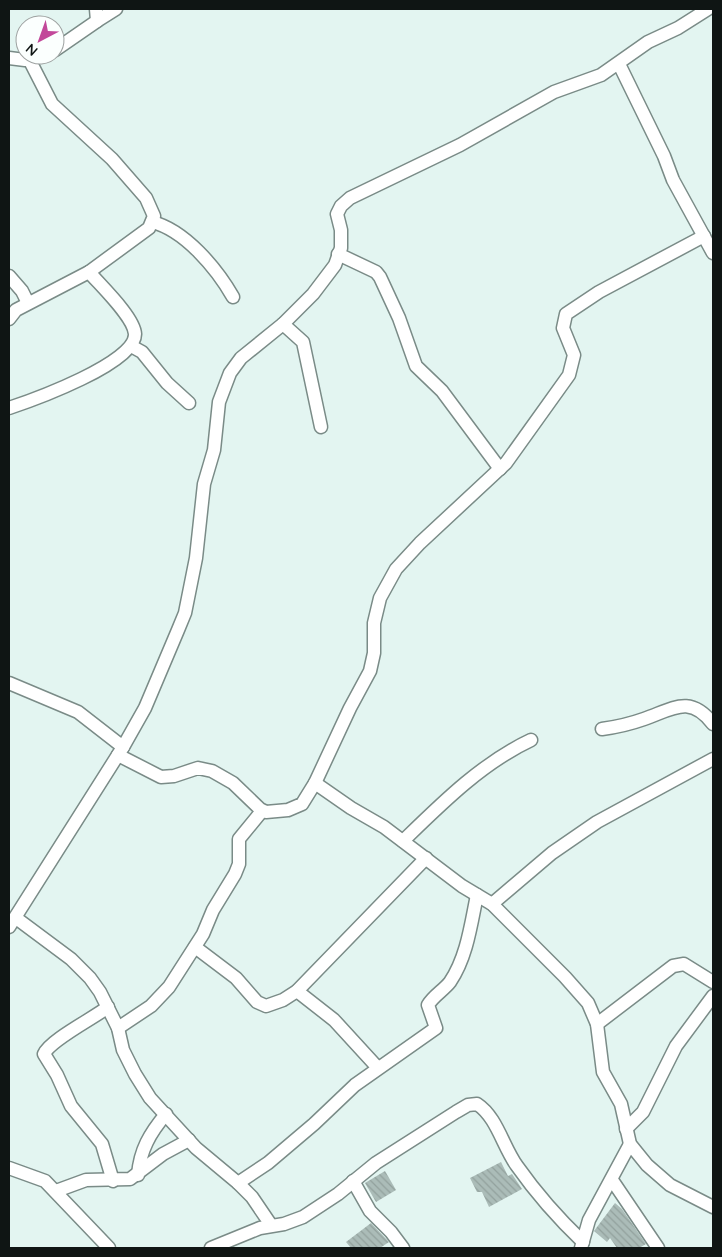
<svg xmlns="http://www.w3.org/2000/svg" width="722" height="1257" viewBox="0 0 722 1257" font-family="Quicksand,sans-serif">
<defs>
<pattern id="building-back-hatch" width="6" height="6" patternUnits="userSpaceOnUse" patternTransform="scale(1.25)"><rect width="6" height="6" fill="#abbcb8"/><path d="M-1 5l2 2M0 0l6 6M5-1l2 2" fill="none" stroke="#92a19d"/></pattern>
</defs>
<rect width="100%" height="100%" fill="#e3f5f1"/>
<!-- building -->
<g fill="url(#building-back-hatch)">
<polygon points="501,1162 508,1176 512,1174 522,1189 489,1207 482,1192 477,1192 470,1178"/>
<polygon points="385,1171 396,1190 376,1202 365,1183"/>
<polygon points="615,1203 622,1209 646,1244 639,1248 617,1248 610,1238 607,1242 594,1231"/>
<polygon points="371,1223 389,1242 380,1248 351,1248 346,1242"/>
</g>
<g fill="none" stroke-linecap="round" stroke-linejoin="round">
<!-- minor casing -->
<g stroke="#7a8b87" stroke-width="15">
<g id="minor">
<polyline points="97,21 116,9"/>
<polyline points="55,50 97,21 96,9"/>
<polyline points="9,58 25,60 45,55"/>
<polyline points="619,64 664,156 673,180 713,253"/>
<path d="M152,222C185,230 217,269 233,297"/>
<polyline points="338,254 376,272 380,277 399,318 416,366 442,391 500,469"/>
<polyline points="9,276 22,291 28,303"/>
<polyline points="9,319 16,310 89,272 149,228 154,216 146,198 112,159 52,104 29,59"/>
<polyline points="283,324 303,342 321,427"/>
<polyline points="131,346 142,352 167,383 189,403"/>
<path d="M9,408C33,400 136,363 135,334C134,317 101,286 89,272"/>
<polyline points="9,683 78,712 123,747"/>
<path d="M602,729C617,727 630,724 644,719C673,709 690,694 713,724"/>
<polyline points="118,755 161,777 174,776 198,768 212,771 233,783 260,809 266,812 288,810 302,804 315,783 350,708 370,671 374,653 374,623 380,598 396,569 420,543 506,463 569,375 574,355 563,328 566,314 599,292 704,236"/>
<polyline points="315,783 351,808 384,827 462,886 492,904 565,977 588,1003 597,1024 603,1072 621,1104 630,1144 647,1165 670,1185 713,1207"/>
<path d="M403,841C442,803 482,763 531,740"/>
<polyline points="492,904 552,853 597,822 713,759"/>
<path d="M16,918L71,959L90,978L100,992L118,1028L123,1050L135,1074L150,1098L196,1148L238,1183L268,1163L314,1124L355,1085L436,1028L428,1005C433,996 444,990 450,982C467,957 471,924 477,895"/>
<polyline points="9,927 123,747 145,708 178,630 185,613 196,558 204,484 214,450 219,402 230,373 241,358 283,324 313,294 335,265 341,248 341,230 337,214 341,206 350,198 460,145 554,92 601,75 648,42 678,28 708,9"/>
<polyline points="195,947 236,978 257,1002 266,1006 283,1000 297,991 426,858"/>
<polyline points="297,991 334,1020 378,1068"/>
<path d="M108,1007C94,1018 50,1040 44,1054L57,1075L71,1106L102,1144L113,1181"/>
<polyline points="597,1024 673,966 684,964 713,982"/>
<polyline points="118,1028 151,1006 169,987 203,934 213,910 235,874 239,864 239,839 262,811"/>
<polyline points="626,1129 643,1112 676,1046 713,996"/>
<polyline points="9,1168 45,1181 109,1248"/>
<path d="M138,1175C140,1150 150,1133 166,1114"/>
<polyline points="612,1180 658,1248"/>
<polyline points="353,1181 370,1211 391,1232 403,1248"/>
<polyline points="238,1183 252,1197 271,1225"/>
<polyline points="56,1191 86,1180 130,1179 163,1154 189,1140"/>
<path d="M211,1248L260,1228L284,1224L303,1217L338,1194L376,1163L456,1112L468,1105L477,1104C497,1117 503,1147 517,1166C536,1193 559,1219 583,1242"/>
<polyline points="581,1248 589,1220 630,1144"/>
</g>
</g>
<!-- minor -->
<use href="#minor" stroke="#fff" stroke-width="12"/>
</g>
<!-- border -->
<rect width="722" height="1257" fill="none" stroke="#0f1514" stroke-width="20"/>
<!-- north arrow -->
<g transform="translate(40 40) rotate(221)"><circle r="24" fill="#fbfffe" stroke="#9da1a0"/>
<path d="M0-4L9 19L0 12L-9 19Z" fill="#c2489a"/>
<text y="-8" font-size="14" font-weight="bold" text-anchor="middle" fill="#0f1514">N</text>
</g>
</svg>
